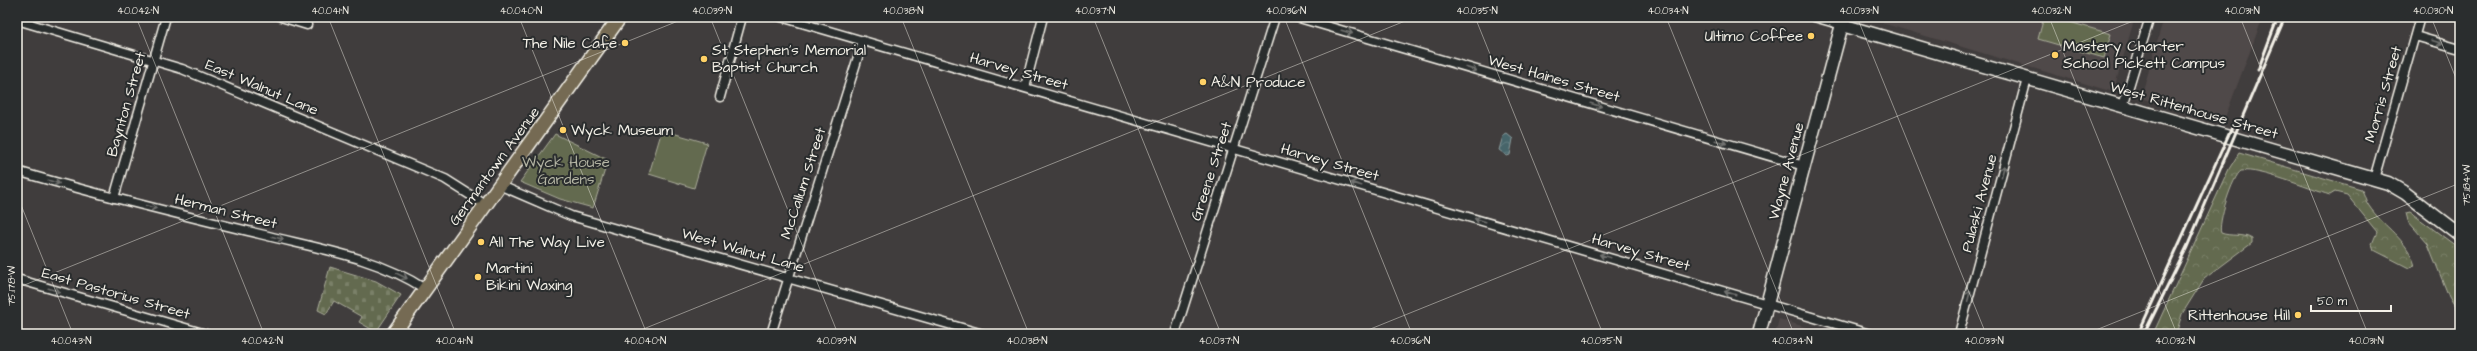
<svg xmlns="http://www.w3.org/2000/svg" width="2477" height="351" viewBox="0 0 2477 351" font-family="'Architects Daughter',sans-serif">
<defs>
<pattern id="forest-crowns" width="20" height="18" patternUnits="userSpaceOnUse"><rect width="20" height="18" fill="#636a4f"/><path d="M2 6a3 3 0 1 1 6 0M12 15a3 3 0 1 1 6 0" fill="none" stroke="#7a8068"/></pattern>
<pattern id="cemetery-stones" width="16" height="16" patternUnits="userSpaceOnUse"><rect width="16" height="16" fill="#636a4f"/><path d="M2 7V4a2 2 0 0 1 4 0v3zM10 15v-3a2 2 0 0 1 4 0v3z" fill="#7a8068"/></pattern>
<pattern id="water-waves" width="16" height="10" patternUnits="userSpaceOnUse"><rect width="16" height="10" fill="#47656b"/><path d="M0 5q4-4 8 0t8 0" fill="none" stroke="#627c80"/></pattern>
</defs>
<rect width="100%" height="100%" fill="#403d3d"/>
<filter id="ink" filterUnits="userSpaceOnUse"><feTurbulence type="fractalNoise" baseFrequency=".025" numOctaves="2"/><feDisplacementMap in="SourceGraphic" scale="8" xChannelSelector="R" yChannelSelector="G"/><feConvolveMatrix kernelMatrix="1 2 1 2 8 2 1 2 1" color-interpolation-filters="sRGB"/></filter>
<g filter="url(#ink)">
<!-- built -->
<g fill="#4f4848">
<polygon points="1862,17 2135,17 2113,92"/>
<polygon points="2164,17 2263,17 2223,123 2141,98"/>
<polygon points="1779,319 1828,334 1775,334"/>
</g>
<!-- forest -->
<g fill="url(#forest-crowns)" stroke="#acae9c">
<path d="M2239,153L2361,189C2365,194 2365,201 2369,206C2383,227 2408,239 2415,266L2409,268L2374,250L2372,244L2377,232L2347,195L2335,192L2330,195C2309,189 2260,168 2241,171C2233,175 2217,224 2221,233C2231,237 2243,233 2252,239V243L2204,279L2182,314L2176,334H2153L2229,169Z"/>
<polygon points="2410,212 2460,249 2460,316 2449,297 2428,244 2408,221 2406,213"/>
</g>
<!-- cemetery -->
<polygon fill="url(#cemetery-stones)" stroke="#acae9c" points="330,267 376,281 401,295 376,332 359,322 362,317 334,301 326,314 318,310"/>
<!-- green -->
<g fill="#636a4f" stroke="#acae9c">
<polygon points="2044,17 2052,17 2111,34 2104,58 2038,39"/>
<polygon points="662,130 707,143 694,188 649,174"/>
<polygon points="555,134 608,160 593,208 560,199 520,182"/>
</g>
<!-- water -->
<polygon fill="url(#water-waves)" stroke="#8c9d9d" points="1507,134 1513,139 1510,155 1507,156 1499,150 1503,136"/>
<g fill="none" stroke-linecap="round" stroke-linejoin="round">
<!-- street casing -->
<g stroke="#f4f1e8" stroke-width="11">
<g id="street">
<polyline points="281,17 307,25"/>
<polyline points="781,17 1870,334"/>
<polyline points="1296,17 1804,166"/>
<polyline points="1814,17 1842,25"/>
<polyline points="17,20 182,69 445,179 486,205"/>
<polyline points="2415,36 2460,49"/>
<polyline points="1025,87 1043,17"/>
<polyline points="720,97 742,17"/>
<polyline points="2123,106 2150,17"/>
<path d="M17,171C97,195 178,214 260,234C315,248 377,257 425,289"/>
<polyline points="2374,179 2420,17"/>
<polyline points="499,185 571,216 983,334"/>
<polyline points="114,198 166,17"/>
<polyline points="17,279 206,334"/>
<polyline points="771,334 863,41"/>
<polyline points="1175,334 1275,17"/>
<polyline points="1959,334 2027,79"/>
</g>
</g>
<!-- secondary casing -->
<g stroke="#f4f1e8" stroke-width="15">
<g id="secondary">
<polyline points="1842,25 2388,183 2405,193 2460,235"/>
<polyline points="1759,334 1844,17"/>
</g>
</g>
<!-- primary casing -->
<g stroke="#f4f1e8" stroke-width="16">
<polyline id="primary" points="393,334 620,17"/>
</g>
<!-- street -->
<use href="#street" stroke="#2a2d2e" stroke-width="8"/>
<!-- secondary -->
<use href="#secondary" stroke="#2a2d2e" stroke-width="12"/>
<!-- primary -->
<use href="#primary" stroke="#746b52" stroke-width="13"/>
<!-- rail -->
<g stroke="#f4f1e8" stroke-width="3">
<polyline points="2258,70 2278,17"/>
<polyline points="2138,334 2234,123"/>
<polyline points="2144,334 2187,247 2285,17"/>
</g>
</g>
<!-- one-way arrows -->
<defs><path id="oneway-shaft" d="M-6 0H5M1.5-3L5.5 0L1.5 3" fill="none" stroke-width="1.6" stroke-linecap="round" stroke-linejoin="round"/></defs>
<g stroke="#71726f">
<use href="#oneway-shaft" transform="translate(1347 32) rotate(16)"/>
<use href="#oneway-shaft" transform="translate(2437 42) rotate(16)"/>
<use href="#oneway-shaft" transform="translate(1471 69) rotate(16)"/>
<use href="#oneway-shaft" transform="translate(1596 105) rotate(16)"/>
<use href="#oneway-shaft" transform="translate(1721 142) rotate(16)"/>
<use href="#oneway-shaft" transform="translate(2003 171) rotate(-75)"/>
<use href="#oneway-shaft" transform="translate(54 182) rotate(17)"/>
<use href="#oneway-shaft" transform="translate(1356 184) rotate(-164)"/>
<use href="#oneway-shaft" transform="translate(151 207) rotate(14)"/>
<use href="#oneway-shaft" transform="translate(1480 220) rotate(-164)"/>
<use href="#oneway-shaft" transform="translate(278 238) rotate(14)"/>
<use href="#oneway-shaft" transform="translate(1605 256) rotate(-164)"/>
<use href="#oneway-shaft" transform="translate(402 276) rotate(26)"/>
<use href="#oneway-shaft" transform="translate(54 290) rotate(16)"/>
<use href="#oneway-shaft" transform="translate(1730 293) rotate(-164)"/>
<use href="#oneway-shaft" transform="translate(1969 296) rotate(-75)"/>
</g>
</g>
<!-- ticks -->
<path fill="none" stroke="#f4f1e8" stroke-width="1" stroke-opacity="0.45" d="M136,17L264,334M328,17L456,334M519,17L647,334M710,17L838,334M901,17L1029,334M1093,17L1221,334M1284,17L1412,334M1475,17L1603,334M1666,17L1794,334M1857,17L1986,334M2049,17L2177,334M2240,17L2368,334M2431,17L2460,88M17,195L73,334M17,288L688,17M631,334L1415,17M1358,334L2143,17M2086,334L2460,183"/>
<!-- markers -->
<g fill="#ffd166" stroke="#2a2d2e" stroke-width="1.5">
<circle cx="1811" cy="36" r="4"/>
<circle cx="625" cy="43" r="4"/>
<circle cx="2055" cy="55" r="4"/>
<circle cx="704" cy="59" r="4"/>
<circle cx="1203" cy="82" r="4"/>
<circle cx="563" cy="130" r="4"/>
<circle cx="481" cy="242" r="4"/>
<circle cx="478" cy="277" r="4"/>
<circle cx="2298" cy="315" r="4"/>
</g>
<g text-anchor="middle" stroke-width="4" stroke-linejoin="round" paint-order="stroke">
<!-- poi labels -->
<g font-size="15" fill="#f4f1e8" stroke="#2a2d2e" text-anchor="start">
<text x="1803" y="41" text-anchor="end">Ultimo Coffee</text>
<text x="617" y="48" text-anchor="end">The Nile Cafe</text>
<text x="2063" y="51">Mastery Charter<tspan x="2063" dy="17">School Pickett Campus</tspan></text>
<text x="712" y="55">St Stephen's Memorial<tspan x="712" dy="17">Baptist Church</tspan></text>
<text x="1211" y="87">A&amp;N Produce</text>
<text x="571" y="135">Wyck Museum</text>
<text x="489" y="247">All The Way Live</text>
<text x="486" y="273">Martini<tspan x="486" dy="17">Bikini Waxing</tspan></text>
<text x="2290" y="320" text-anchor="end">Rittenhouse Hill</text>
</g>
<!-- street labels -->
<g font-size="15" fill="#f4f1e8" stroke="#2a2d2e">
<text transform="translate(1019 71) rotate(16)" y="5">Harvey Street</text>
<text transform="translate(1554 78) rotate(16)" y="5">West Haines Street</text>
<text transform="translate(262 87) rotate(23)" y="5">East Walnut Lane</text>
<text transform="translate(2383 94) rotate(-74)" y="5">Morris Street</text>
<text transform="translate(126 104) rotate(-74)" y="5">Baynton Street</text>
<text transform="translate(2194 110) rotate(16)" y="5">West Rittenhouse Street</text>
<text transform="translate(1330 162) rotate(16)" y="5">Harvey Street</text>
<text transform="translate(494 166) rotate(-54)" y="5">Germantown Avenue</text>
<text transform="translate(1211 171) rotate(-72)" y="5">Greene Street</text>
<text transform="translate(1786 171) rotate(-75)" y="5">Wayne Avenue</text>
<text transform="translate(803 183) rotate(-72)" y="5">McCallum Street</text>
<text transform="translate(1979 203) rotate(-75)" y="5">Pulaski Avenue</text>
<text transform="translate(226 211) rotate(14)" y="5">Herman Street</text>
<text transform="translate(743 250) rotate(16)" y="5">West Walnut Lane</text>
<text transform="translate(1641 252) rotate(16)" y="5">Harvey Street</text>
<text transform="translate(116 293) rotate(16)" y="5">East Pastorius Street</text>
</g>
<!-- park labels -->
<g font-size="15" fill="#b3b4a3" stroke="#2a2d2e">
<text x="566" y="167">Wyck House<tspan x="566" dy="17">Gardens</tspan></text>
</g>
</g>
<!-- margin -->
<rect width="2477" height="351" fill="none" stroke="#2a2d2e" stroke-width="44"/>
<!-- scale -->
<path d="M2311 305v6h80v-6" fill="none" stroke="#f4f1e8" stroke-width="2"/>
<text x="2317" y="305" font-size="12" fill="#f4f1e8" stroke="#2a2d2e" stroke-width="3" paint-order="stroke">50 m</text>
<rect x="22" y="22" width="2433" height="307" fill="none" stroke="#f4f1e8" stroke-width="1.5"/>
<g font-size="10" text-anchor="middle" fill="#f4f1e8">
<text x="138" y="14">40.042°N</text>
<text x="330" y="14">40.041°N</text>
<text x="521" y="14">40.040°N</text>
<text x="712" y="14">40.039°N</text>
<text x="903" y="14">40.038°N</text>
<text x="1095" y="14">40.037°N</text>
<text x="1286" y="14">40.036°N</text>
<text x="1477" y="14">40.035°N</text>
<text x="1668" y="14">40.034°N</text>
<text x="1859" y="14">40.033°N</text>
<text x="2051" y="14">40.032°N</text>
<text x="2242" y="14">40.031°N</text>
<text x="2433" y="14">40.030°N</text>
<text transform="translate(2466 185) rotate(-90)" y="4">75.184°W</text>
<text transform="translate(11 286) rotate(-90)" y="4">75.178°W</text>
<text x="71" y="344">40.043°N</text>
<text x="262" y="344">40.042°N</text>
<text x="454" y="344">40.041°N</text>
<text x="645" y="344">40.040°N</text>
<text x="836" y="344">40.039°N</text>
<text x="1027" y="344">40.038°N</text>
<text x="1219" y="344">40.037°N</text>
<text x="1410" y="344">40.036°N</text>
<text x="1601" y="344">40.035°N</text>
<text x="1792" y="344">40.034°N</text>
<text x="1984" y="344">40.033°N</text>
<text x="2175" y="344">40.032°N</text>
<text x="2366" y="344">40.031°N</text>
</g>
</svg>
